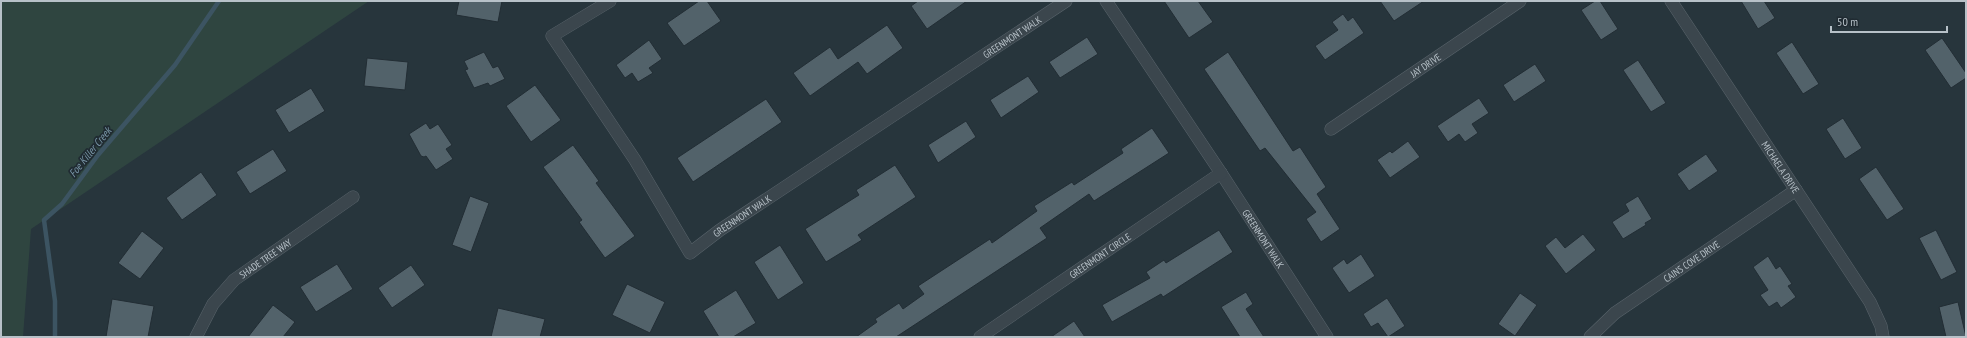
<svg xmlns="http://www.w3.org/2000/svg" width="1967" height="338" viewBox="0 0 1967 338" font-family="'PT Sans Narrow',sans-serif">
<rect width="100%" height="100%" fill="#27353c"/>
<!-- green -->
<polygon fill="#2f4540" points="1,1 369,1 31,229 23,337 1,337"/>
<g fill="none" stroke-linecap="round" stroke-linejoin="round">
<!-- stream -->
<polyline stroke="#3c5462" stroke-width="4.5" points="55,337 55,301 44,220 62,204 98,155 175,65 219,1"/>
</g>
<!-- building -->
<g fill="#52626a" stroke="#222d34">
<polygon points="459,1 502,1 498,22 456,15"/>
<polygon points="699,1 707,1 721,21 684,46 667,23"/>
<polygon points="918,1 967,1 927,29 911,6"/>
<polygon points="1164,1 1198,1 1213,22 1189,38"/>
<polygon points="1380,1 1424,1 1394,21"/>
<polygon points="1595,1 1600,1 1618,29 1601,40 1581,10"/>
<polygon points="1741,1 1764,1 1775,18 1758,29"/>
<polygon points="1343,14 1348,21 1353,17 1364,33 1325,60 1315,46 1338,30 1332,22"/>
<polygon points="887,25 903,48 867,74 858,62 810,96 793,73 830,47 838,59"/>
<polygon points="1087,37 1098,54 1060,78 1049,62"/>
<polygon points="1942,38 1966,73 1966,78 1951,88 1925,50"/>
<polygon points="649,40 662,59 649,68 653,73 638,82 632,73 625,78 616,65"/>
<polygon points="1792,42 1819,84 1803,94 1776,53"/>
<polygon points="484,52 493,68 498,66 505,79 490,86 488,83 474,88 465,70 468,69 464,61"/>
<polygon points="1228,52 1293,151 1300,147 1326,187 1317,194 1340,229 1321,242 1306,219 1316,212 1265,148 1260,151 1204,69"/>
<polygon points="367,58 408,62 405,90 364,86"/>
<polygon points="1638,60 1666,103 1651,112 1623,70"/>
<polygon points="1535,64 1546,81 1514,102 1503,85"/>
<polygon points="1028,76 1039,92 1001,118 990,100"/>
<polygon points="535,85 561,120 531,142 506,106"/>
<polygon points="311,88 325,111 289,133 275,110"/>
<polygon points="1479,98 1489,113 1472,124 1478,133 1465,142 1459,134 1448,142 1437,126"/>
<polygon points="766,99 782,122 693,182 677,158"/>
<polygon points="1843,118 1862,148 1845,159 1826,129"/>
<polygon points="966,121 976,137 938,163 928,145"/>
<polygon points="426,123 430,129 438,124 452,145 446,149 453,159 436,170 426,156 424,157 421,156 409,134"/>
<polygon points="1152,128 1169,153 1094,201 1089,194 1040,228 1047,238 896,337 856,337 877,322 875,319 899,303 903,309 924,294 918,286 990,239 992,243 1037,211 1034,206 1072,182 1074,185 1123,153 1121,149"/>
<polygon points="1408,141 1420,157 1390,178 1377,160 1390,151 1392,153"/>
<polygon points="573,145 599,181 596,183 635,236 605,258 579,222 582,220 543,167"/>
<polygon points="273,149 287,171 250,194 236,172"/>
<polygon points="1706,154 1718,171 1689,191 1677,174"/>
<polygon points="895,165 916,197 858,235 862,240 826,262 805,229 859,195 856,190"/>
<polygon points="1876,167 1904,209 1887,220 1859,179"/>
<polygon points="201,172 217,195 182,220 166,198"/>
<polygon points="470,196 489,203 471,252 452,245"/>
<polygon points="1638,196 1652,219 1645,223 1646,225 1623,239 1612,222 1629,211 1625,204"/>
<polygon points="1219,230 1233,252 1163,297 1161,294 1112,322 1102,305 1150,278 1146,272 1164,260 1166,263"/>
<polygon points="1936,230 1957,272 1941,280 1919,238"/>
<polygon points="142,231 164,248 140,279 118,263"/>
<polygon points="1583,234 1596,250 1566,274 1545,246 1556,237 1565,248"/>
<polygon points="780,245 804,283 778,300 754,262"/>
<polygon points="1361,254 1375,276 1349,293 1332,268 1344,259 1347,264"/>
<polygon points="1768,256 1776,269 1780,266 1792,284 1788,286 1796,297 1781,308 1777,302 1769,307 1760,295 1768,290 1753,267"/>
<polygon points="337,264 353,289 316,312 300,287"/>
<polygon points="411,265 425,285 392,308 378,288"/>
<polygon points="627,284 665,302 650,333 612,315"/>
<polygon points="736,290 756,323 733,337 719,337 703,311"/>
<polygon points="1246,292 1253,304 1246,309 1264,337 1240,337 1221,307"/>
<polygon points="1520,293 1537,305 1515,336 1498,324"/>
<polygon points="1387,298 1405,326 1388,337 1378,323 1371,327 1363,314"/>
<polygon points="112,299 154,306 148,337 106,337"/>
<polygon points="1958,302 1966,337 1946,337 1939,307"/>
<polygon points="273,305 295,322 283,337 248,337"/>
<polygon points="498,308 545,319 540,337 491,337"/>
<polygon points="1074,321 1085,337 1051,337"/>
</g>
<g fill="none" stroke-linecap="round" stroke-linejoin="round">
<!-- minor casing -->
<g stroke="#59646b" stroke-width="13">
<g id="minor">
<path id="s1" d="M610,1L552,36L635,160L690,253L720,230L1066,1"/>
<path id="s2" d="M1106,1L1221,173L1327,337"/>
<path id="s3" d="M1671,1L1870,302L1881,326L1883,337"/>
<path id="s4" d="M1331,129L1520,1"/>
<path id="s5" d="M196,337L213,304L234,280L353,197"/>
<path id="s6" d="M980,337L1221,173"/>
<path id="s7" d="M1590,337L1615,313L1796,190"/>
</g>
</g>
<!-- minor -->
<use href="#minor" stroke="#3b464d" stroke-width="12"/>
</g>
<g text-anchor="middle" stroke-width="3.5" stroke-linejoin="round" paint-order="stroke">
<!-- street labels -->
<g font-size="10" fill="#b7c1c8" stroke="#202b32">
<text dy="4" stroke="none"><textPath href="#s1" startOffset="713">GREENMONT WALK</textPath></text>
<text dy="4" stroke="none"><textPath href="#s4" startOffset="114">JAY DRIVE</textPath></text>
<text dy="4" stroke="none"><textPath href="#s3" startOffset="199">MICHAELA DRIVE</textPath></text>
<text dy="4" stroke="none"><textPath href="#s1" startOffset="389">GREENMONT WALK</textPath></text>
<text dy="4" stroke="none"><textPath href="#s2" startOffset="285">GREENMONT WALK</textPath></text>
<text dy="4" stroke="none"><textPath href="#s6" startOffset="145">GREENMONT CIRCLE</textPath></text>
<text dy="4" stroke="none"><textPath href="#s5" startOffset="107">SHADE TREE WAY</textPath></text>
<text dy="4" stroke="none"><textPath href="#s7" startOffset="127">CAINS COVE DRIVE</textPath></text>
</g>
<!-- water labels -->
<g font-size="11" font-style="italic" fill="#7a97a8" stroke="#202b32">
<text transform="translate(90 152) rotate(-51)" y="4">Foe Killer Creek</text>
</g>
</g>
<!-- border -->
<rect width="1967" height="338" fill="none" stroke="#b7c1c8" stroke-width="4"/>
<!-- scale -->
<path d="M1831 26v6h116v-6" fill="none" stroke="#b7c1c8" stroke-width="2"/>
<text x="1837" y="26" font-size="12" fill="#b7c1c8" stroke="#202b32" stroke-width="3" paint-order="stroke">50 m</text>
</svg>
